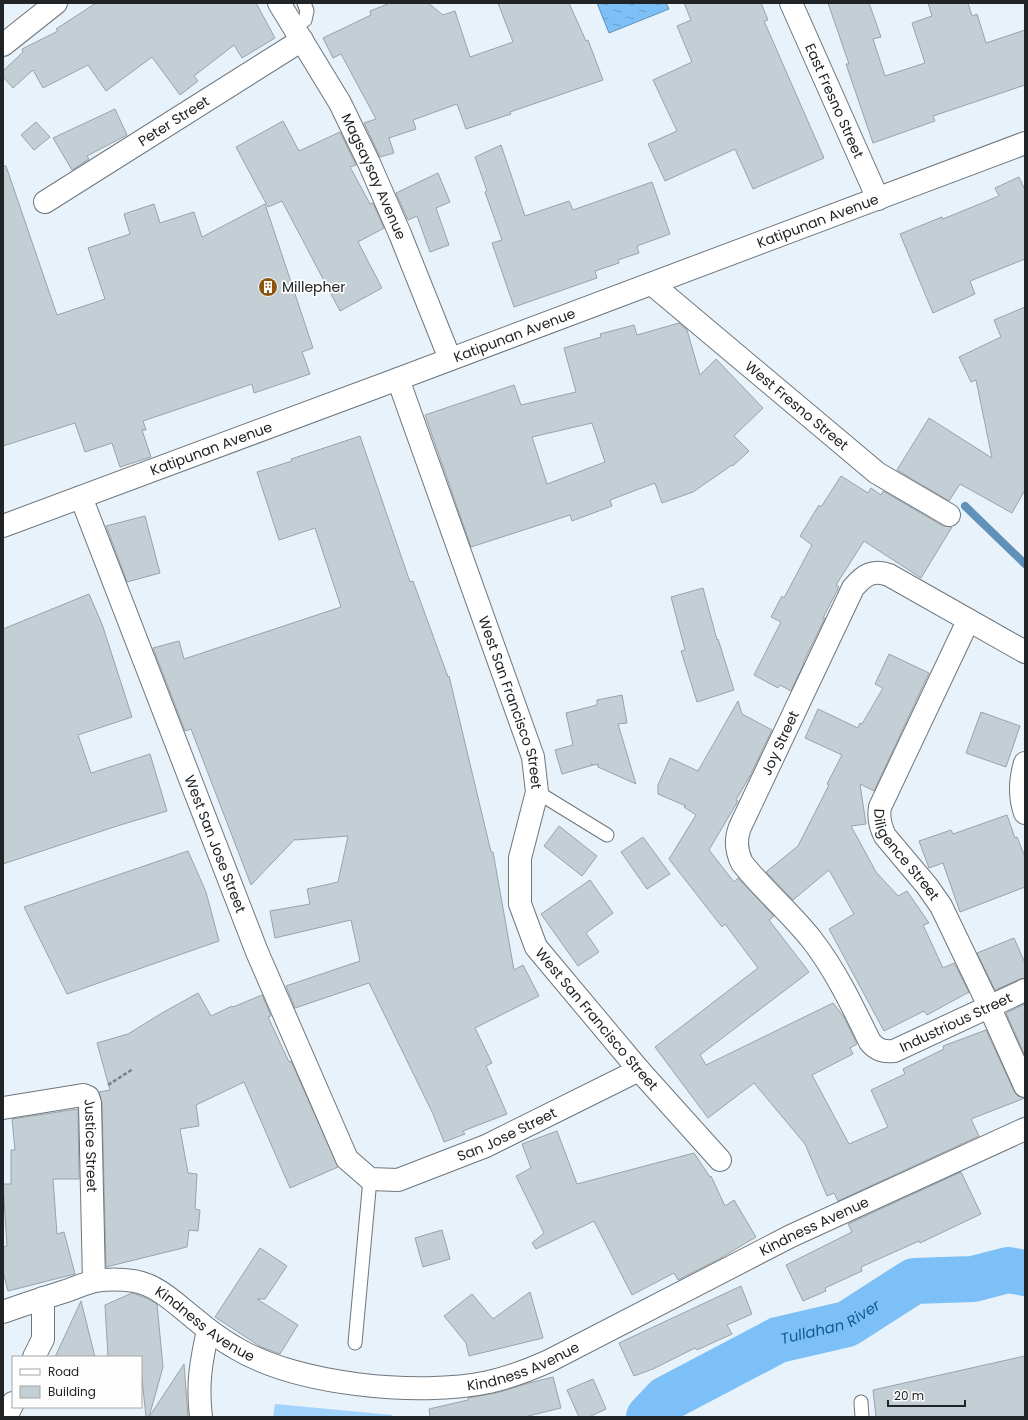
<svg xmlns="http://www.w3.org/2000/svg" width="1028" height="1420" viewBox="0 0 1028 1420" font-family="Poppins,sans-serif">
<defs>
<pattern id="water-ripples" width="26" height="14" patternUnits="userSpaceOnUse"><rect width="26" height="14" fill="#7dc0f7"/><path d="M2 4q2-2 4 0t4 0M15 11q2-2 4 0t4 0" fill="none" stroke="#669cc8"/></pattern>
</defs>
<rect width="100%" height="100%" fill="#e8f2fa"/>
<!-- garden -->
<polygon fill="#a1d3fc" points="275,1404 392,1415 392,1417 273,1417"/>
<!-- water -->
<polygon fill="url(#water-ripples)" stroke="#6191b9" points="597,3 666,3 669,9 609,33"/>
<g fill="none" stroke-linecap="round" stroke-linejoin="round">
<!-- stream -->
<polyline stroke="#6191b9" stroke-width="8" points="965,506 1025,564"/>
<!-- river -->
<path stroke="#7dc0f7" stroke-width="46" id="s1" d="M649,1417L666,1399L778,1340L847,1324L914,1281L973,1279L1008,1270L1025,1273"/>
</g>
<!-- building -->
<g fill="#c4ced5" stroke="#9aa2aa" fill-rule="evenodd">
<polygon points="96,3 256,3 275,38 242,58 234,45 194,76 198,81 180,95 152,57 106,91 88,65 43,88 33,70 13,88 3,77 3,71 23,52 22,49 58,31 56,29"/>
<polygon points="390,3 428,3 443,15 455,11 470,57 513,42 498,3 569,3 586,41 588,40 603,80 510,112 511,114 466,129 457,104 413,120 416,129 389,138 394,153 380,157 364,123 376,119 341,54 333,58 323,38 371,15 370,11"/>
<polygon points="684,3 761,3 768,20 764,21 824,158 753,189 735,149 665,181 648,144 677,131 653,80 692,62 677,26 691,20"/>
<polygon points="828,3 869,3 881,37 873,39 885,76 925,63 912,23 932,16 928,3 968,3 972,16 977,14 986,43 1025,30 1025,85 933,116 935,121 873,143 846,64 849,64"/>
<polygon points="115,109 127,135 87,156 89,159 72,170 53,138"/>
<polygon points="283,121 299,151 340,132 356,165 350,167 370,204 373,203 384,228 358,242 382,288 340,311 282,201 268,207 236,147"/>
<polygon points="36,122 50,137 34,150 21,135"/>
<polygon points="501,145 525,216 569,201 573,210 652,182 670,234 637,246 639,253 618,260 619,263 595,271 597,278 514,307 492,243 502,240 485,192 487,191 475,157"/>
<polygon points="3,166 6,166 57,315 105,299 88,248 130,234 124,214 154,204 160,223 194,212 202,237 265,204 313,348 302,352 310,374 254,393 252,384 143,421 146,430 142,430 151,457 120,467 112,443 85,452 75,423 3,446"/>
<polygon points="438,173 450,202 436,208 449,245 430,252 417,216 408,220 396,193"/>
<polygon points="1019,177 1025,190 1025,259 970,281 975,294 933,313 900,234 942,217 943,219 999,196 995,188"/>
<polygon points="1025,307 1025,490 1012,513 960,484 949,501 897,470 929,418 992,458 976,380 971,382 959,357 1001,337 994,320"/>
<path d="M679,323L687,330L700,375L716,359L763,408L734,436L749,451L733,466L732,465L693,492L662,503L655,483L610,500L612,506L572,521L570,515L471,547L425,415L514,385L521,405L576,392L564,348L601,337L600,334L634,325L637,335ZM592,423L605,462L547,484L532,437Z"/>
<polygon points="360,436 410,582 413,581 448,677 449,676 491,852 493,852 514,970 523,965 539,996 475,1028 492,1063 486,1066 507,1114 463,1131 465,1134 444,1142 433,1114 369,983 295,1008 286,986 360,961 351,920 275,938 270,911 310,904 307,889 338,882 348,836 295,840 295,839 251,885 191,729 185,731 153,648 179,641 184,659 341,607 315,528 279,540 257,472 292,461 291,459"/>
<polygon points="841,476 868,493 871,488 881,495 883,491 943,526 952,527 921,578 864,541 836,585 839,587 823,618 825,618 803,663 804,663 791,691 780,685 778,688 754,675 781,622 771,617 782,596 784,598 812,545 800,536 819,505 821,507"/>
<polygon points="145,516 160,573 127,582 106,526"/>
<polygon points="703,588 717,640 718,639 734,690 697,702 681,651 685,650 671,597"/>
<polygon points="89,594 102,624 132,717 78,735 91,773 150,754 167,811 117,826 3,864 3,629"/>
<polygon points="889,654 929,673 874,791 860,784 866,824 851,826 876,872 898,896 907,891 929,923 923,925 943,968 954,963 969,992 927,1015 924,1011 884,1031 829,929 854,914 829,870 793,900 766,872 798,846 829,785 827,784 842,755 805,738 818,709 858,728 860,723 862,724 883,688 875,684"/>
<polygon points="622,695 627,723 618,724 636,784 598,767 598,764 594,765 591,764 593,765 562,774 555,750 573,745 566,713 597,705 597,700"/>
<polygon points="738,701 742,714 772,730 750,776 736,800 738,801 709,850 734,882 738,878 774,916 769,920 809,972 700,1055 706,1065 833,1003 844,1017 857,1044 850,1048 853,1054 812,1075 849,1144 888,1127 871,1090 905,1074 903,1069 944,1049 943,1046 986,1030 1014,1091 1018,1096 1025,1098 971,1119 979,1136 838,1201 834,1193 827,1196 805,1144 754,1083 708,1118 655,1047 758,968 725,924 722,927 669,859 696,815 684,807 686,806 658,794 658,785 670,758 698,771"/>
<polygon points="981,712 1020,726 1006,767 966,753"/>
<polygon points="1007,815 1015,838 1017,837 1025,857 1025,887 960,912 943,863 929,868 919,841 951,830 953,834"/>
<polygon points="559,826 597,856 582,876 544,846"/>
<polygon points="643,837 670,874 647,889 621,852"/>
<polygon points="188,851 206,892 219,941 67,994 24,907"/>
<polygon points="590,880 613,913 586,933 599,952 578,966 541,914"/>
<polygon points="1014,938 1025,963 1025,978 1020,979 995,990 977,953"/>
<polygon points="198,993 211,1016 232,1006 233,1007 262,995 271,1016 268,1017 289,1062 291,1061 338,1167 290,1188 244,1082 196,1105 199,1126 180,1129 188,1173 197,1174 195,1209 200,1210 198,1231 189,1230 187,1247 106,1267 102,1103 99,1092 110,1090 97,1043 128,1034 162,1013"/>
<polygon points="1025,1004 1025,1056 1006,1013"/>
<polygon points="78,1109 79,1179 53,1179 57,1234 64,1232 75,1274 8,1291 3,1272 3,1247 7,1246 3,1184 11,1184 11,1150 15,1150 12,1119"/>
<polygon points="557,1131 577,1184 694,1153 710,1177 711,1176 725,1206 734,1200 756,1237 719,1259 678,1280 674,1273 632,1295 594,1221 536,1249 532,1243 544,1233 516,1176 531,1168 522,1144"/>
<polygon points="961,1172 981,1214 920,1243 919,1241 861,1267 862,1271 825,1288 826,1291 803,1301 786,1265 852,1232 848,1224"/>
<polygon points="442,1230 450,1259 423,1267 415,1238"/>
<polygon points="260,1248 287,1266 265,1299 257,1299 298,1325 280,1354 261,1347 215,1317"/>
<polygon points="741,1286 752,1314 727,1325 732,1334 697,1350 695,1348 653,1369 634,1376 619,1343"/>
<polygon points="530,1292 543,1338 469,1356 466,1343 444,1316 472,1294 493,1319"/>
<polygon points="132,1293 146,1298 157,1304 163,1367 149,1417 146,1417 141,1369 141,1357 108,1357 105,1305"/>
<polygon points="81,1301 95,1357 55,1357"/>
<polygon points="1025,1356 1025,1417 876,1417 873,1390"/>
<polygon points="184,1364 188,1417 149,1417"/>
<polygon points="553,1377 561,1408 524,1417 430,1417 429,1409 468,1400 468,1398 500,1392 529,1383"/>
<polygon points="593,1379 606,1409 589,1417 579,1417 567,1390"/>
</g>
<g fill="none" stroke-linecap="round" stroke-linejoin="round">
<!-- lane casing -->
<g stroke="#6e767d" stroke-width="15">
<g id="lane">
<polyline points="294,27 305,20 307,11 304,3"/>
<polyline points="537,792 607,835"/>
<polyline points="355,1343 370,1179"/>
<polyline points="861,1402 862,1417"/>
</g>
</g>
<!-- street casing -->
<g stroke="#6e767d" stroke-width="24">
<g id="street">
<path id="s2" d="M791,3L878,199"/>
<polyline points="3,45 56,3"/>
<path id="s3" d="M45,202L302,40"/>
<path id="s4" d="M652,284L877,473L949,515"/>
<path id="s5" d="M398,379L533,757L537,792L520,858V904L536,947L639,1070L720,1160"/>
<path id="s6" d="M81,497L257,952L347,1159L370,1179L398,1180L486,1146L639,1070"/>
<path id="s7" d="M968,621L880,807C878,818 880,826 885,836L927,886L941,906L989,1006L1025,1086"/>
<path id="s8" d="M1025,652L889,575C873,569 864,575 853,588L740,827C735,840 736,851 742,863C763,890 791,913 812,940C836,971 853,1007 870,1042C877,1050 883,1052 894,1051L1025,990"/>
<path d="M1025,763C1020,780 1019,796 1025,813"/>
<path id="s9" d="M3,1108L83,1095L88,1097L90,1103L94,1281"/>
<path id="s10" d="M3,1312C25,1304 47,1297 69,1290C77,1287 86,1283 95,1281C107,1279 121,1279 134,1281C158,1285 176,1304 195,1319C207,1329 220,1339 234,1347C296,1385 419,1397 489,1382C510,1377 529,1370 549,1361L791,1236L1025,1129"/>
<polyline points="34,1357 43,1339 43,1298"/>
<polyline points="6,1417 13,1403"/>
<path d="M201,1417C197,1384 201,1362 208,1330"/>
</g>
</g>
<!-- secondary casing -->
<g stroke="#6e767d" stroke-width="24">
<g id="secondary">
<path id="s11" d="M279,3L340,103L369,163L400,234L450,359"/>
<path id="s12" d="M3,526L398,379L1025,143"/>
</g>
</g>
<!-- path -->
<polyline stroke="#7b8186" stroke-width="2.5" stroke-dasharray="4 2" stroke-linecap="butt" points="108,1085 133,1069"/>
<!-- lane -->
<use href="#lane" stroke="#fff" stroke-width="13"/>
<!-- street -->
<use href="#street" stroke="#fff" stroke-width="22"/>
<!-- secondary -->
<use href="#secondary" stroke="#fff" stroke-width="22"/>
</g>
<!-- icons -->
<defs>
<g id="building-disc" transform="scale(1)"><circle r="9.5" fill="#8d540d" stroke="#fdfdfd"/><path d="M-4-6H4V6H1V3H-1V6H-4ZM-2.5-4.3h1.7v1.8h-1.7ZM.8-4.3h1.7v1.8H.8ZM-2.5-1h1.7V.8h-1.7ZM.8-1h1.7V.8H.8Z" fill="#fff"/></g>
</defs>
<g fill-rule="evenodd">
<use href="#building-disc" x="268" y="287"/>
</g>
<g text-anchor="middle" stroke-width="3.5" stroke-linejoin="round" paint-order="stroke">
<!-- street labels -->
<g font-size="14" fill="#212427" stroke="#fdfdfd">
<text dy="5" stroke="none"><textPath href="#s2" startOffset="107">East Fresno Street</textPath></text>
<text dy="5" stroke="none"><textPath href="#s3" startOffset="152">Peter Street</textPath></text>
<text dy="5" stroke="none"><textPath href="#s11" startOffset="198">Magsaysay Avenue</textPath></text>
<text dy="5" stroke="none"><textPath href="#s12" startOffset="870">Katipunan Avenue</textPath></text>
<text dy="5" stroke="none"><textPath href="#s12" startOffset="546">Katipunan Avenue</textPath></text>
<text dy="5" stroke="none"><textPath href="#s4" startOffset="189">West Fresno Street</textPath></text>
<text dy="5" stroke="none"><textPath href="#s12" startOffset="222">Katipunan Avenue</textPath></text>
<text dy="5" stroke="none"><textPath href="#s5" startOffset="343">West San Francisco Street</textPath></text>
<text transform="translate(780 743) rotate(-65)" y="5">Joy Street</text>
<text dy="5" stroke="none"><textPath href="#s6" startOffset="372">West San Jose Street</textPath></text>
<text dy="5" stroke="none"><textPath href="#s7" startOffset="262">Diligence Street</textPath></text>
<text dy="5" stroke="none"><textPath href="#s5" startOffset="691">West San Francisco Street</textPath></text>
<text dy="5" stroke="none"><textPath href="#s8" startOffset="816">Industrious Street</textPath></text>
<text dy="5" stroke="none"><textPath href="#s6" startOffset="890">San Jose Street</textPath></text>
<text dy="5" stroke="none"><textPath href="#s9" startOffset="135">Justice Street</textPath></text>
<text dy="5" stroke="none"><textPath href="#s10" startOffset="880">Kindness Avenue</textPath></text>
<text dy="5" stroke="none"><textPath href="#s10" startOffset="220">Kindness Avenue</textPath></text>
<text dy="5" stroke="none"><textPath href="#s10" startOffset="556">Kindness Avenue</textPath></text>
</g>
<!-- poi labels -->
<g font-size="14" fill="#212427" stroke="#fdfdfd" text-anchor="start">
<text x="282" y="292">Millepher</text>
</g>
<!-- water labels -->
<g font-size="15" font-style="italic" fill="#0e5d8f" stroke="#fdfdfd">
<text dy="5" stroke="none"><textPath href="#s1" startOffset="207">Tullahan River</textPath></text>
</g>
</g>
<!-- border -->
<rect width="1028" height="1420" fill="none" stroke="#212427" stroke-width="8"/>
<!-- legend -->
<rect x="12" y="1356" width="130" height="52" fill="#fdfdfd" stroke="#a5a6a7"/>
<rect x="20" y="1369" width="20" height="6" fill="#ffffff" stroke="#a5a6a7"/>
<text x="48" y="1376" font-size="12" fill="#212427">Road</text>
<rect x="20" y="1386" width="20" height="12" fill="#c4ced5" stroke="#a5a6a7"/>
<text x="48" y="1396" font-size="12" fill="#212427">Building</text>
<!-- scale -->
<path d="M888 1400v6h77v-6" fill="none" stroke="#212427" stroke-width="2"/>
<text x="894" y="1400" font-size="12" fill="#212427" stroke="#fdfdfd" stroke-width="3" paint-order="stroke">20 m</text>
</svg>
